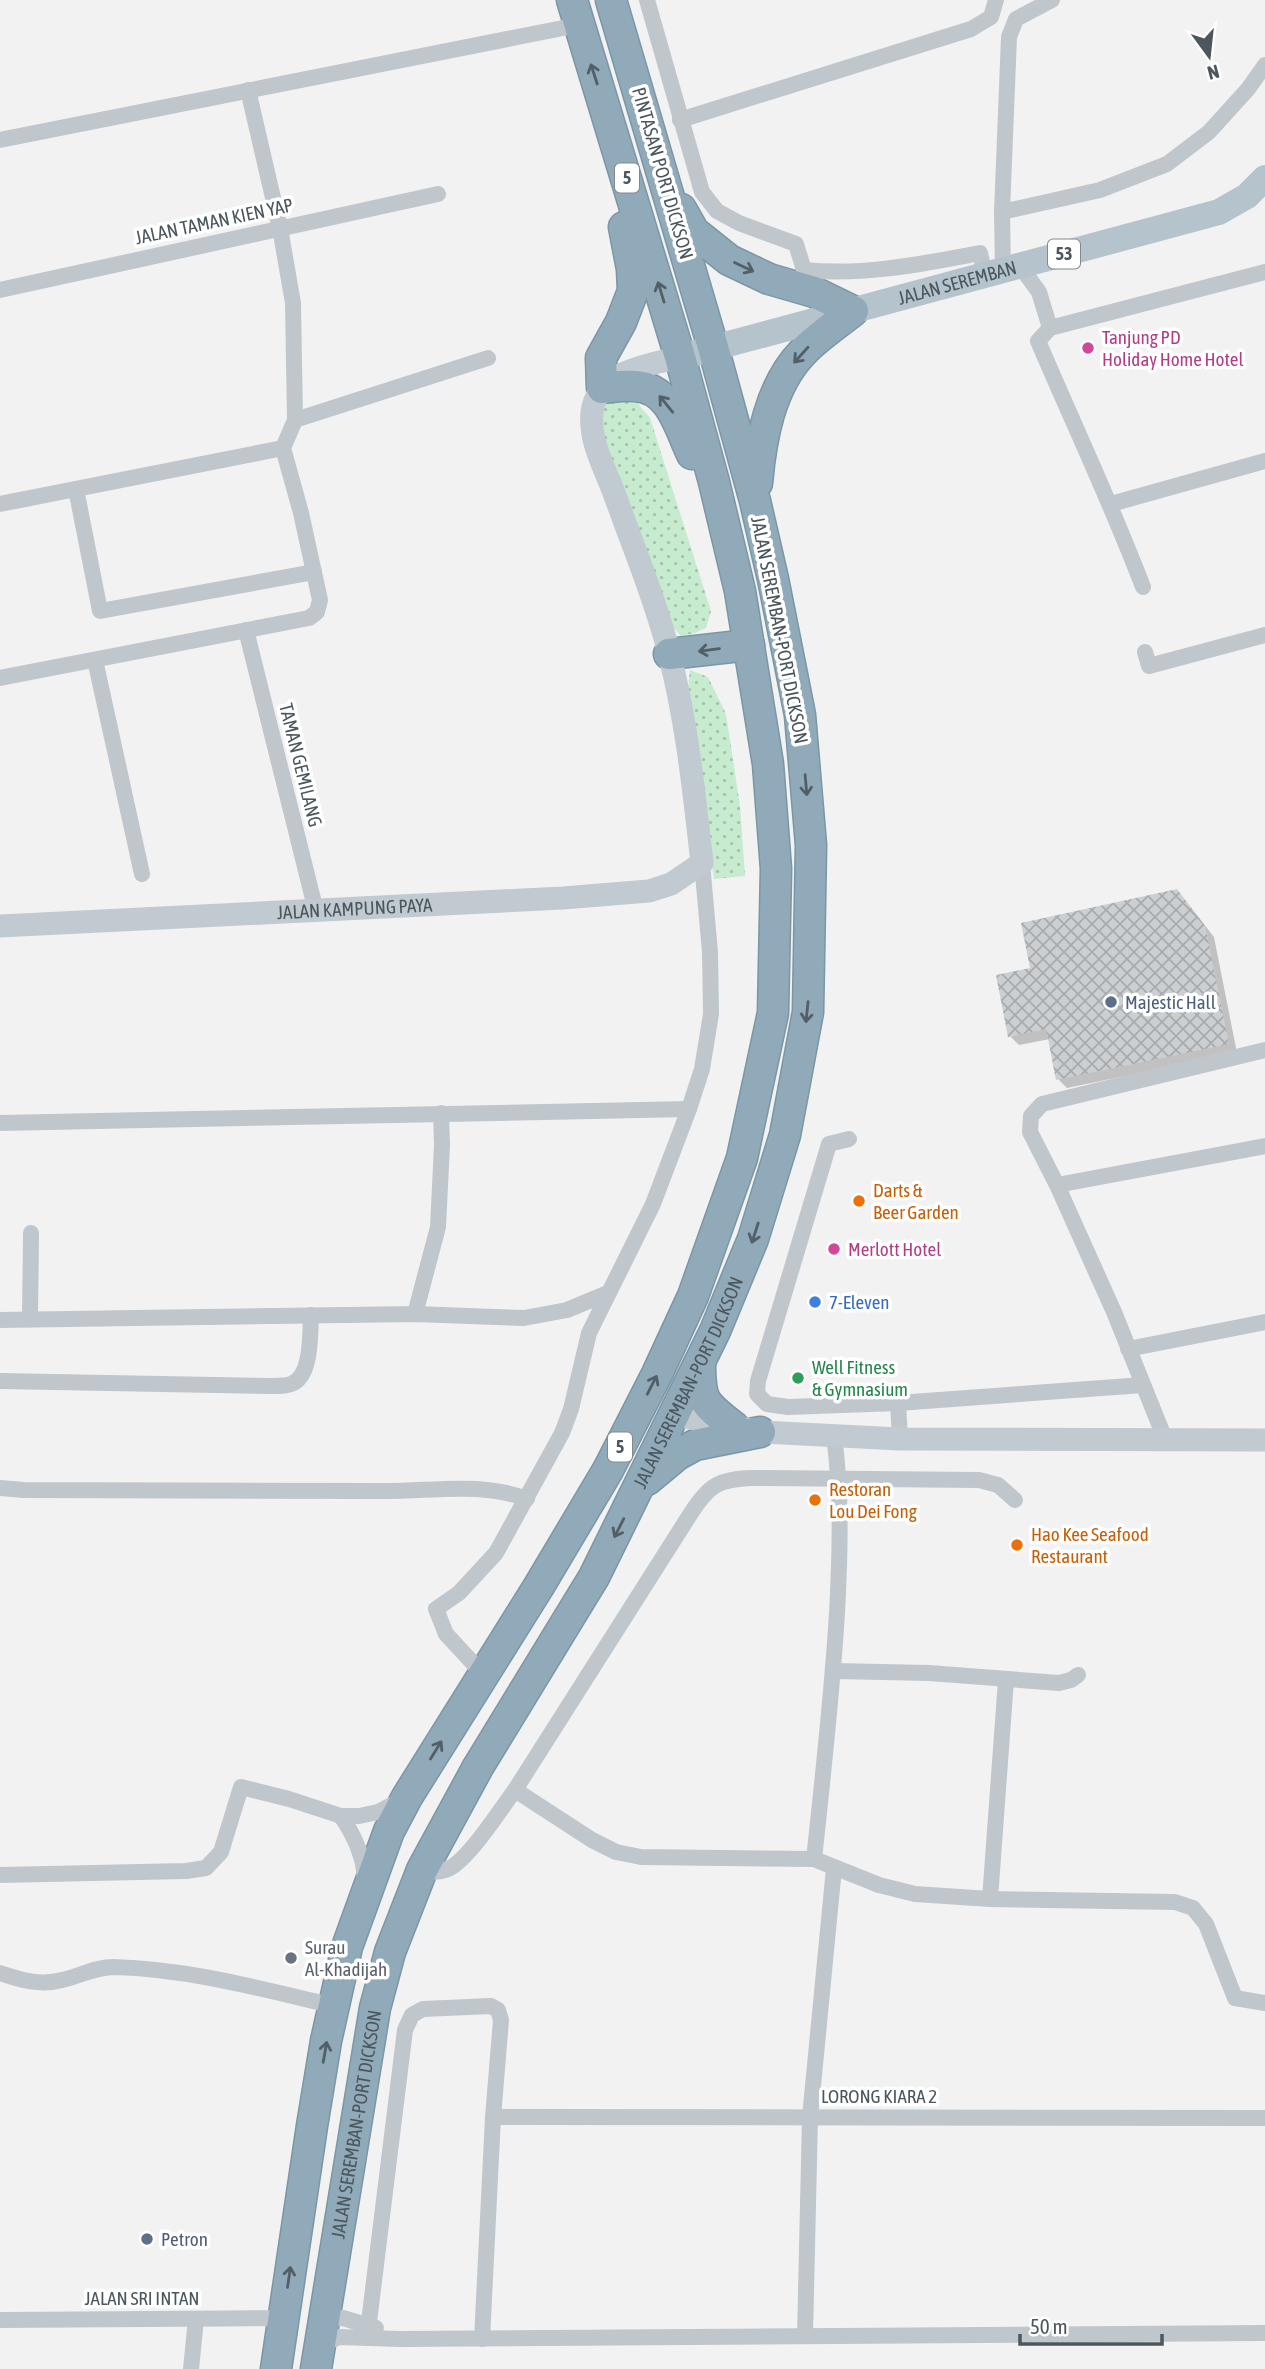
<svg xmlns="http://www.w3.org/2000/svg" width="1265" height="2369" viewBox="0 0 1265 2369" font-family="'Asap Condensed',sans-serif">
<defs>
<pattern id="grass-dots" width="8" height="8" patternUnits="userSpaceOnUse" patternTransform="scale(1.75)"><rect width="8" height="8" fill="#c6ebcf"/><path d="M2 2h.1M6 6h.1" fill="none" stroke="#a3c1ab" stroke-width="1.8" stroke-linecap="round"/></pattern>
<pattern id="building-cross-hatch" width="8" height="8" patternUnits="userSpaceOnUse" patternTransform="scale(1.75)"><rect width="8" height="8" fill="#cccfd2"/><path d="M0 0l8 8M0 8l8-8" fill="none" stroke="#a8abae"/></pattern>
</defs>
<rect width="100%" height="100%" fill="#f3f2f2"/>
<!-- grass -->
<g fill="url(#grass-dots)">
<polygon points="620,395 634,399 650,418 711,611 706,628 695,633 681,636 666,620 599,432 602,403"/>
<polygon points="690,670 708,677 726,714 740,806 745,876 714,879 687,698"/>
</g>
<!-- shadow -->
<polygon fill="#0003" points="1186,901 1214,937 1237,1053 1067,1088 1058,1079 1050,1039 1019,1045 1010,1036 1032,969"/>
<!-- building -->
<polygon fill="url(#building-cross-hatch)" points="1177,889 1205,926 1229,1044 1056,1080 1046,1029 1008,1037 996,975 1030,968 1021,923"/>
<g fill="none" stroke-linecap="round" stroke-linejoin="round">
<!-- highway casing -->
<g stroke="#7b96a5" stroke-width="33">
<g id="highway">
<path d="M681,209L694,232L729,260L769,279L814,292L853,311C837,324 817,337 803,352C770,386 761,438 757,483"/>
<path d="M624,227L632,269L633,291L621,322L601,358L602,388C613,387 624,385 635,386C671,388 679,427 692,454"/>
<polyline points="669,654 749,645"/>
<path d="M700,1362C700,1403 704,1403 734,1427"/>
<polyline points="647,1480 677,1455 695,1445 760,1432"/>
<polyline points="276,2369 312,2126 326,2041 347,1947 389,1831 407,1797 539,1586 608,1470 657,1374 693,1296 742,1158 773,1013 776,869 768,764 740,591 714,482 680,357 572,0"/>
<path id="s3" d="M316,2369L375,2008L390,1952L422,1870L478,1767L594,1577L715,1331L753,1239L785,1135L808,1012L811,845L800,715L773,579L755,501L713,347L611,0"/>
</g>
</g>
<!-- street -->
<g stroke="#bfc7cc" stroke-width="16">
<path d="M647,0L702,192L717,211L739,223L796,244L804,270C865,276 921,264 980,253L985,275"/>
<polyline points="680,120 971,29 991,17 996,0"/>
<polyline points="0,140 578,25"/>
<polyline points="1002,212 1100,190 1167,164 1209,132 1248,89 1265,65"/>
<polyline points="1020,266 1039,292 1050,328"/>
<polyline points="1003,271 1002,212 1009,37 1016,19 1052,0"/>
<polyline points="0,290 438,194"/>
<polyline points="295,420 488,358"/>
<polyline points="76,489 100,611 314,572"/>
<polyline points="0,504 283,448"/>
<polyline points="1111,504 1265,461"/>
<path d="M1143,587C1111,503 1073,423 1038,341L1050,328L1265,272"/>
<polyline points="246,630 316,911"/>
<polyline points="1145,652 1149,666 1265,635"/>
<polyline points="95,660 142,874"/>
<polyline points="0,678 309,618 317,612 320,600 301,513 283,448 295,420 293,303 280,228 248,90"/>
<polyline points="0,1123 689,1109"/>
<polyline points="849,1139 829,1144 758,1381 757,1394 767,1404 788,1407 898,1403 1143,1385"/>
<polyline points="1057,1185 1265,1146"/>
<polyline points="415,1314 438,1227 442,1145 441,1113"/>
<polyline points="30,1319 31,1233"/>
<polyline points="0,1320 415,1314 524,1318 567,1310 608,1293"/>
<polyline points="1128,1349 1265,1322"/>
<path d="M0,1381L273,1386C279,1386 286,1386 291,1384C312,1377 310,1334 311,1315"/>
<polyline points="898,1403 900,1439"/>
<polyline points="1165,1439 1114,1312 1057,1185 1030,1132 1031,1116 1042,1104 1265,1050"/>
<path d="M0,1488L24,1490C142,1490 261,1491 380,1491C430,1492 479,1481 527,1499"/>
<polyline points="834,1671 929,1673 1059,1683 1071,1680 1078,1675"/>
<polyline points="484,1675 446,1634 436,1609 459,1593 496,1553 562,1433 571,1409 589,1333 653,1204 689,1109 702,1069 711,1014 710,952 702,863"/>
<polyline points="515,1790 592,1840 616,1852 641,1857 814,1859 879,1885 915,1894 990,1899 1175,1902 1193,1908 1206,1924 1235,1998 1265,2003"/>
<path d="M341,1816C354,1835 364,1857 365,1880"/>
<path d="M814,1859C823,1777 832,1695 837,1613C840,1554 842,1495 834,1436"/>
<path d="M422,1870C432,1872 441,1873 450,1868C470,1857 500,1810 515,1790L691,1513C709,1485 719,1479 752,1478L979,1480L998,1485L1015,1500"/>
<polyline points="0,1875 186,1871 206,1868 221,1852 241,1787 289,1799 341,1816 359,1816 378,1812 403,1799"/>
<polyline points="990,1899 1006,1680"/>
<path d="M0,1973C21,1980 40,1986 62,1980C80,1976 95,1967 114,1967C189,1969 262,1989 334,2006"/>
<polyline points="493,2117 1265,2118"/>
<polyline points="323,2317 343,2318 376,2328"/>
<polyline points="0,2320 283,2318"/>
<polyline points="805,2336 810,2117 834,1868"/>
<polyline points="367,2338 405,2030 412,2015 423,2009 491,2006 498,2010 501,2020 493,2117 482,2339"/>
<polyline points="321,2344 339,2337 400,2339 1265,2333"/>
<polyline points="191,2369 196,2319"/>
</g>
<!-- secondary -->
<g stroke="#c0cad0" stroke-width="23">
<path id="s1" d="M0,926L563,898L649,891L671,884L702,863C694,793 687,722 669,653C655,599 633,546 614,493C604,466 589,441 592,412C597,371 649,365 680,357"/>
<polyline points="675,1415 760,1432 900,1439 1265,1440"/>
</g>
<!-- primary -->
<path stroke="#b5c4cc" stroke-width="26" id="s2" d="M680,357L1219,212L1247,196L1265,178"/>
<!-- highway -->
<use href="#highway" stroke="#90aab9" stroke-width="30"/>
</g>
<!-- one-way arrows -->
<defs><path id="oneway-shaft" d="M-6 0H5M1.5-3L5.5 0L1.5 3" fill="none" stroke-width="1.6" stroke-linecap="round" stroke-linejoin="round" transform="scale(1.75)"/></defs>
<g stroke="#525f66">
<use href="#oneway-shaft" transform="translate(594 74) rotate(-108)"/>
<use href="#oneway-shaft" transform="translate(744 267) rotate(25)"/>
<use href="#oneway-shaft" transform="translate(661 292) rotate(-107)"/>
<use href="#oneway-shaft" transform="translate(801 355) rotate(132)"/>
<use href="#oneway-shaft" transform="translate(666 404) rotate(-129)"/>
<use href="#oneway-shaft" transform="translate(709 650) rotate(173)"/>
<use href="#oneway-shaft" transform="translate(806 785) rotate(85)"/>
<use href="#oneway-shaft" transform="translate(807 1012) rotate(96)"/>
<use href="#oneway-shaft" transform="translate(755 1233) rotate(108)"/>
<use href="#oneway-shaft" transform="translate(652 1385) rotate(-63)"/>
<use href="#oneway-shaft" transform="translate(619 1528) rotate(117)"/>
<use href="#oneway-shaft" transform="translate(436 1750) rotate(-58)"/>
<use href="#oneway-shaft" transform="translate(325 2052) rotate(-80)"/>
<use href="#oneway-shaft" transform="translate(289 2277) rotate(-82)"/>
</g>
<!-- markers -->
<g fill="#d1479c" stroke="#fff" stroke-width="2.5">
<circle cx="1088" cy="348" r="7"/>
<circle cx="834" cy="1249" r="7"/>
</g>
<g fill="#5c6f8a" stroke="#fff" stroke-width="2.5">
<circle cx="1111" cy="1002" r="7"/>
<circle cx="147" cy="2239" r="7"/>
</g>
<g fill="#e8710a" stroke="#fff" stroke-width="2.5">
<circle cx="859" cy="1201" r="7"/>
<circle cx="815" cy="1500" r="7"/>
<circle cx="1017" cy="1545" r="7"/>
</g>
<circle fill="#3f7fe0" stroke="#fff" stroke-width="2.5" cx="815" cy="1302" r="7"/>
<circle fill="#2e9e5b" stroke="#fff" stroke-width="2.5" cx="798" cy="1378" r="7"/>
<circle fill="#6b7280" stroke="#fff" stroke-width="2.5" cx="291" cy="1958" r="7"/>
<g text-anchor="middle" stroke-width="7" stroke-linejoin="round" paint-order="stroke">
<!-- shield labels -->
<g fill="#fff" stroke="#81898e" stroke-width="2">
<rect x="615" y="163.5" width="24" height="29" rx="5"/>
<rect x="1048" y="239.5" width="32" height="29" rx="5"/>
<rect x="608" y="1432.5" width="24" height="29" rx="5"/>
</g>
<g font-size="18" font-weight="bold" fill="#4b575d">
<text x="627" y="184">5</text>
<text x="1064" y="260">53</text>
<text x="620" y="1453">5</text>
</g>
<!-- street labels -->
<g font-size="19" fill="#4b575d" stroke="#fff">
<text transform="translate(663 173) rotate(74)" y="7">PINTASAN PORT DICKSON</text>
<text transform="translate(214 221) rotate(-12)" y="7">JALAN TAMAN KIEN YAP</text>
<text dy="7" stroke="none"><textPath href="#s2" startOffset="287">JALAN SEREMBAN</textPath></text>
<text transform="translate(780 630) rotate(79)" y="7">JALAN SEREMBAN-PORT DICKSON</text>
<text transform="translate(301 765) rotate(76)" y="7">TAMAN GEMILANG</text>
<text dy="7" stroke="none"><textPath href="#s1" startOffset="355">JALAN KAMPUNG PAYA</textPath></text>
<text dy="7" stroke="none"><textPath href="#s3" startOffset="1068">JALAN SEREMBAN-PORT DICKSON</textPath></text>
<text x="879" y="2103">LORONG KIARA 2</text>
<text dy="7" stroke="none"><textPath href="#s3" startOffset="248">JALAN SEREMBAN-PORT DICKSON</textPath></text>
<text x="142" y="2305">JALAN SRI INTAN</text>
</g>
<!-- hotel labels -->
<g font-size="19" fill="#b23c85" stroke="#fff" text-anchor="start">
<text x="1102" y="344">Tanjung PD<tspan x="1102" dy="22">Holiday Home Hotel</tspan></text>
<text x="848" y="1256">Merlott Hotel</text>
</g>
<!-- service labels -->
<g font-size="19" fill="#4e5e75" stroke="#fff" text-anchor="start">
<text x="1125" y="1009">Majestic Hall</text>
<text x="161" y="2246">Petron</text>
</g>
<!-- food labels -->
<g font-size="19" fill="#c56008" stroke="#fff" text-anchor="start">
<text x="873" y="1197">Darts &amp;<tspan x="873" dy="22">Beer Garden</tspan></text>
<text x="829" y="1496">Restoran<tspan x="829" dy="22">Lou Dei Fong</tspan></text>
<text x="1031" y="1541">Hao Kee Seafood<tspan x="1031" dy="22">Restaurant</tspan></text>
</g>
<!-- shop labels -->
<g font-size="19" fill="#366cbe" stroke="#fff" text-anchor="start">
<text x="829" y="1309">7-Eleven</text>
</g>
<!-- leisure labels -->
<g font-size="19" fill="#27864d" stroke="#fff" text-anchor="start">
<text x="812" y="1374">Well Fitness<tspan x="812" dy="22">&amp; Gymnasium</tspan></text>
</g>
<!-- worship labels -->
<g font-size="19" fill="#5b616d" stroke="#fff" text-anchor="start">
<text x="305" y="1954">Surau<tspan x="305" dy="22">Al-Khadijah</tspan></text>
</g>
</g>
<!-- north arrow -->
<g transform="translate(1209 56) rotate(165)" stroke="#ffffff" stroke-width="5" paint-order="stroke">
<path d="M0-5L12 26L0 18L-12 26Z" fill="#4b575d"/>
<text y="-10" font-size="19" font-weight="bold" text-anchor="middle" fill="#4b575d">N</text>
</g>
<!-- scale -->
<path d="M1020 2334v10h142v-10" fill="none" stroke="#4b575d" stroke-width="3.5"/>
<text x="1030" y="2334" font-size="21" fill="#4b575d" stroke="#ffffff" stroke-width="5" paint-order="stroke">50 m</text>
</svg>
